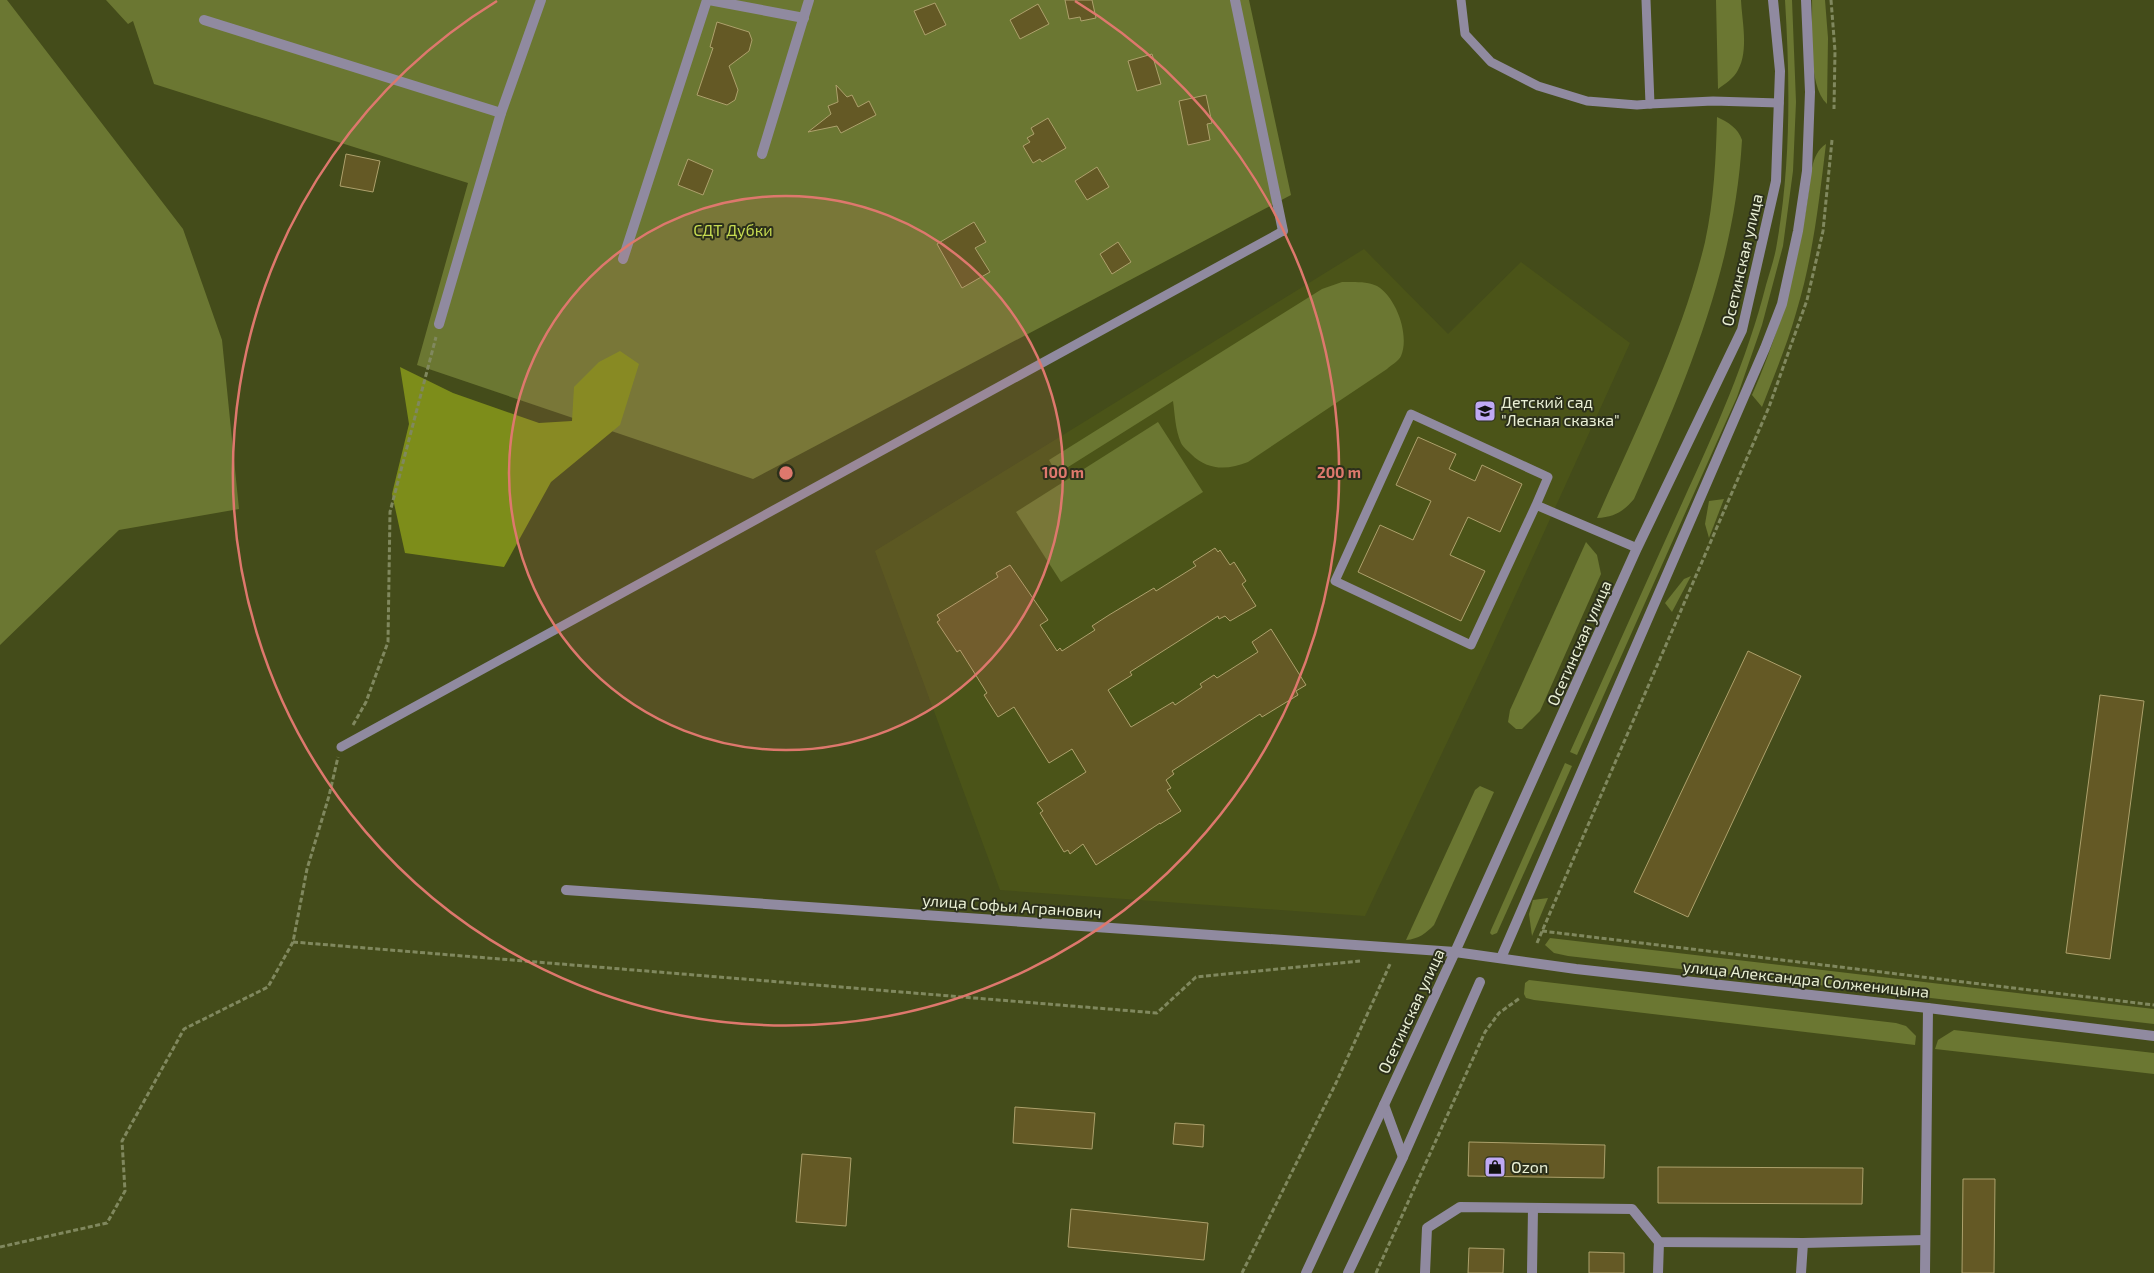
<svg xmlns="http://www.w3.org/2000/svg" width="2154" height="1273" viewBox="0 0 2154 1273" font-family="'Exo 2',sans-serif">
<rect width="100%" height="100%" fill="#444c1a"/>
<!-- built -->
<polygon fill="#4b5418" points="1364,249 1448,334 1521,262 1630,343 1485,662 1365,916 1000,890 875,551"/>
<!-- green -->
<g fill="#6b7732">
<polygon points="0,0 7,0 183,229 222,340 239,509 119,530 0,645"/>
<polygon points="106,0 1249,0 1291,195 753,479 417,365 468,183 154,84 133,21 128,24"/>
<path d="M1716,0H1741C1742,21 1749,51 1738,70C1734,78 1725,84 1718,89Z"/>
<path d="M1785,0H1792L1796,102L1793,171L1783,246L1762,325L1737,397L1577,755L1570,752C1608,668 1645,585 1683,501C1715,431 1747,360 1766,285C1770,271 1775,257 1777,243C1791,162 1790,81 1785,0Z"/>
<path d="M1812,0H1825L1828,38L1827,104C1807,85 1813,27 1812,0Z"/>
<path d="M1717,117C1728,122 1738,128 1742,140C1735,268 1685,384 1634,499C1623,512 1614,517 1597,518C1637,428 1682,338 1705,242C1714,201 1716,158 1717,117Z"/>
<path d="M1826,144C1819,201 1813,258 1796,313C1787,345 1774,376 1762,407L1752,395C1780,332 1798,264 1808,196C1811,179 1810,154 1826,144Z"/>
<path d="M1342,282C1352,282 1368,281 1377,286C1396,297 1410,335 1401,356C1399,361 1391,365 1387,369L1248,462C1228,470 1208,471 1191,454C1188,451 1183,447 1181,443C1175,429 1175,415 1173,401L1057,474L1049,460L1322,289Z"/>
<polygon points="1158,422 1203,492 1061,582 1016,512"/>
<polygon points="1724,499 1709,538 1705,524 1709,501"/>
<polygon points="1586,542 1597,555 1601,574 1540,711 1522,729 1516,729 1508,722 1510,710"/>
<polygon points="1691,576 1672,612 1665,603 1684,579"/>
<polygon points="1565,763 1572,766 1497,933 1492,935 1490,933 1491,930"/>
<path d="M1480,786L1494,792L1434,925C1426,933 1419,939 1406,940L1475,790Z"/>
<polygon points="1548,898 1532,936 1529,914 1533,900"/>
<polygon points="1550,938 2154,1009 2154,1024 1568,956 1554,953 1545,945"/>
<polygon points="1529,980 1896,1023 1906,1026 1916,1036 1915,1045 1534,1000 1526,998 1524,994 1525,983"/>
<polygon points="1954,1030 2154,1053 2154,1074 1935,1049 1938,1040"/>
</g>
<!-- forest -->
<polygon fill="#7d8d1a" points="620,351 639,364 620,425 551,482 504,567 405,553 392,494 409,424 400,367 453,393 539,423 572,421 574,387 599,362"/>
<!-- building -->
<g fill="#645925" stroke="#ada16c">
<polygon points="1065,0 1092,0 1096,18 1081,21 1080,17 1069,19"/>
<polygon points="935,3 946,25 925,35 914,11"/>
<polygon points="1038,4 1049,24 1020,39 1010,20"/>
<polygon points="717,22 749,32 752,40 749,51 729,66 738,90 735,100 727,105 697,95 713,48 710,47"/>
<polygon points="1152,54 1161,84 1137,91 1128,61"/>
<polygon points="836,85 847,97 852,95 858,107 869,101 876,115 841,133 837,126 808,132 831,114 828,106 838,102"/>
<polygon points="1206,95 1212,123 1207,124 1210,140 1188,145 1179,101"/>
<polygon points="1048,118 1066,148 1042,162 1040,159 1033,163 1023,146 1030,142 1027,138 1034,134 1031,128"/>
<polygon points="346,154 380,161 373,192 340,186"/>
<polygon points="688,159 713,170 703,195 678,185"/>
<polygon points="1097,167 1109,187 1087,200 1075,181"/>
<polygon points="974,222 986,242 975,248 990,272 962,288 937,244"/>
<polygon points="1118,242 1131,262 1112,274 1100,254"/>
<polygon points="1418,437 1456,454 1449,469 1475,481 1482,465 1522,484 1500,532 1468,517 1450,555 1485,571 1461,621 1358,572 1380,525 1413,540 1431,501 1396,485"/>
<polygon points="1215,548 1218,552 1220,550 1230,565 1234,562 1246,581 1242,584 1256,606 1230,621 1225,616 1219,619 1218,616 1130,672 1132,675 1108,690 1131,727 1173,702 1175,705 1202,687 1200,684 1214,675 1217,678 1258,652 1252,642 1271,629 1306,685 1296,691 1298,695 1262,717 1260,714 1172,771 1174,774 1166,780 1171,788 1167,790 1181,811 1160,824 1160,823 1096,865 1083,844 1070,854 1068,850 1064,852 1040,813 1043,811 1037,803 1086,772 1072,749 1049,763 1014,707 998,717 984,695 987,693 960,650 957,652 937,622 940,620 937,615 998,577 996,573 1010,565 1048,620 1040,625 1057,651 1060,648 1062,651 1095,630 1092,626 1109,615 1154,588 1156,591 1196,566 1193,562"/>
<polygon points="1748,651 1801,676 1688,917 1634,892"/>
<polygon points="2100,695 2144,701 2110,959 2066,953"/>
<polygon points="1015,1107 1095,1113 1092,1149 1013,1143"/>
<polygon points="1175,1123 1204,1125 1203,1147 1173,1144"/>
<polygon points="1469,1142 1605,1145 1604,1178 1468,1176"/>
<polygon points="802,1154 851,1158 846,1226 796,1222"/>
<polygon points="1658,1167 1863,1168 1862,1204 1658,1203"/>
<polygon points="1963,1179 1995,1179 1994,1273 1962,1273"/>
<polygon points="1071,1209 1208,1223 1204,1260 1068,1247"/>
<polygon points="1469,1248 1504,1249 1503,1273 1468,1273"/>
<polygon points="1589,1252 1624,1253 1624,1273 1589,1273"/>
</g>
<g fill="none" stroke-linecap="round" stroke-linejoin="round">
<!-- path -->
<g stroke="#80885e" stroke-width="3" stroke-dasharray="5 2.5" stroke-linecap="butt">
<polyline points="1831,0 1835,51 1834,109"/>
<polyline points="353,725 366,702 388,642 390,512 436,337"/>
<polyline points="1542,931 2154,1005"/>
<polyline points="293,942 1157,1013 1196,977 1360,961"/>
<polyline points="1537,943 1769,407 1807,300 1823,231 1832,140"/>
<polyline points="0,1247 107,1223 125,1191 122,1141 184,1029 268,987 293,942 307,869 329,796 338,757"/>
<polyline points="1242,1273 1336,1083 1391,962"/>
<polyline points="1376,1273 1485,1032 1499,1013 1520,998"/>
</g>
<!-- service -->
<g stroke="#908aa0" stroke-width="9">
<polyline points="1461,0 1465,34 1491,62 1538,86 1587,101 1637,105 1650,104 1646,0"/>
<polyline points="1650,104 1713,101 1779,103"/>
<polyline points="1536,505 1548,477 1411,414 1335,581 1471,645 1536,505 1637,548"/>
<polyline points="341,747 1283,231"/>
</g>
<!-- minor -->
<g stroke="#908aa0" stroke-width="10">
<polyline points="709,0 804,18"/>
<polyline points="1235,0 1283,231"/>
<polyline points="204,20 501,113"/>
<polyline points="762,154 809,0"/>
<polyline points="623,259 707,0"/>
<polyline points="439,324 501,113 541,0"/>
<polyline points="566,890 1455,952 1576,969 1928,1008 2154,1036"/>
<polyline points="1501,958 1765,348 1782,304 1798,231 1807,171 1810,92 1806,0"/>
<polyline points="1384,1105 1403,1157"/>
<polyline points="1306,1273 1455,952 1637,548 1742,330 1776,181 1780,71 1773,0"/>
<polyline points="1348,1273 1403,1157 1480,982"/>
<polyline points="1425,1273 1427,1228 1460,1207 1632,1209 1659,1242 1803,1243 1925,1240"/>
<polyline points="1532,1273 1533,1208"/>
<polyline points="1658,1273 1659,1242"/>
<polyline points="1801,1273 1803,1243"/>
<polyline points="1925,1273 1928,1008"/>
</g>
</g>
<!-- distance rings -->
<circle cx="786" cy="473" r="277" fill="#de786d" fill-opacity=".12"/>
<g fill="none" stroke="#de786d" stroke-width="2.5">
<circle cx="786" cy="473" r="277"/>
<path d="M1075 1A553 553 0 1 1 497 1"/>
</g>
<!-- icons -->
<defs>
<g id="school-square" transform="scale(1.125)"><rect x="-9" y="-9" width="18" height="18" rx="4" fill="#bfa9f4" stroke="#2c301b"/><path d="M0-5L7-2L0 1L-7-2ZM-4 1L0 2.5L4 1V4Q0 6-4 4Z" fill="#111"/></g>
<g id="shop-square" transform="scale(1.125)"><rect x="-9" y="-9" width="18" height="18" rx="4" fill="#bfa9f4" stroke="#2c301b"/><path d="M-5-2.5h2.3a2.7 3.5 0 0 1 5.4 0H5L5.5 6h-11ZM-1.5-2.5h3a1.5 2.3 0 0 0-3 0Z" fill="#111"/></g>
</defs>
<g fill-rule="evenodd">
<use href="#school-square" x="1485" y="411"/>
<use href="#shop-square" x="1495" y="1167"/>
</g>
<g text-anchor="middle" stroke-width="4" stroke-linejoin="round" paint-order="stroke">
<!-- park labels -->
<g font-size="16" fill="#c6db51" stroke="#2c301b">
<text x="733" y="236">СДТ Дубки</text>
</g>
<!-- street labels -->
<g font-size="16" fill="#eaf0d5" stroke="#2c301b">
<text transform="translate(1742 260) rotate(-77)" y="6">Осетинская улица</text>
<text transform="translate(1579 643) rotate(-66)" y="6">Осетинская улица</text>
<text transform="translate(1012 906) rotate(4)" y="6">улица Софьи Агранович</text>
<text transform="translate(1806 979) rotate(6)" y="6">улица Александра Солженицына</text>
<text transform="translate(1411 1011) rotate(-65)" y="6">Осетинская улица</text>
</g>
<!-- poi labels -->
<g font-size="16" fill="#eaf0d5" stroke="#2c301b" text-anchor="start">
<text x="1501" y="408">Детский сад<tspan x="1501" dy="18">"Лесная сказка"</tspan></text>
<text x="1511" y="1173">Ozon</text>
</g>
</g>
<circle cx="786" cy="473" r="8" fill="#de786d" stroke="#2c301b" stroke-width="2.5"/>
<g font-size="15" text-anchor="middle" font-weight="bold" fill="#de786d" stroke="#2c301b" stroke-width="4" stroke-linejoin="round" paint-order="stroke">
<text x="1063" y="478">100 m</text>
<text x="1339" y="478">200 m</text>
</g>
</svg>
